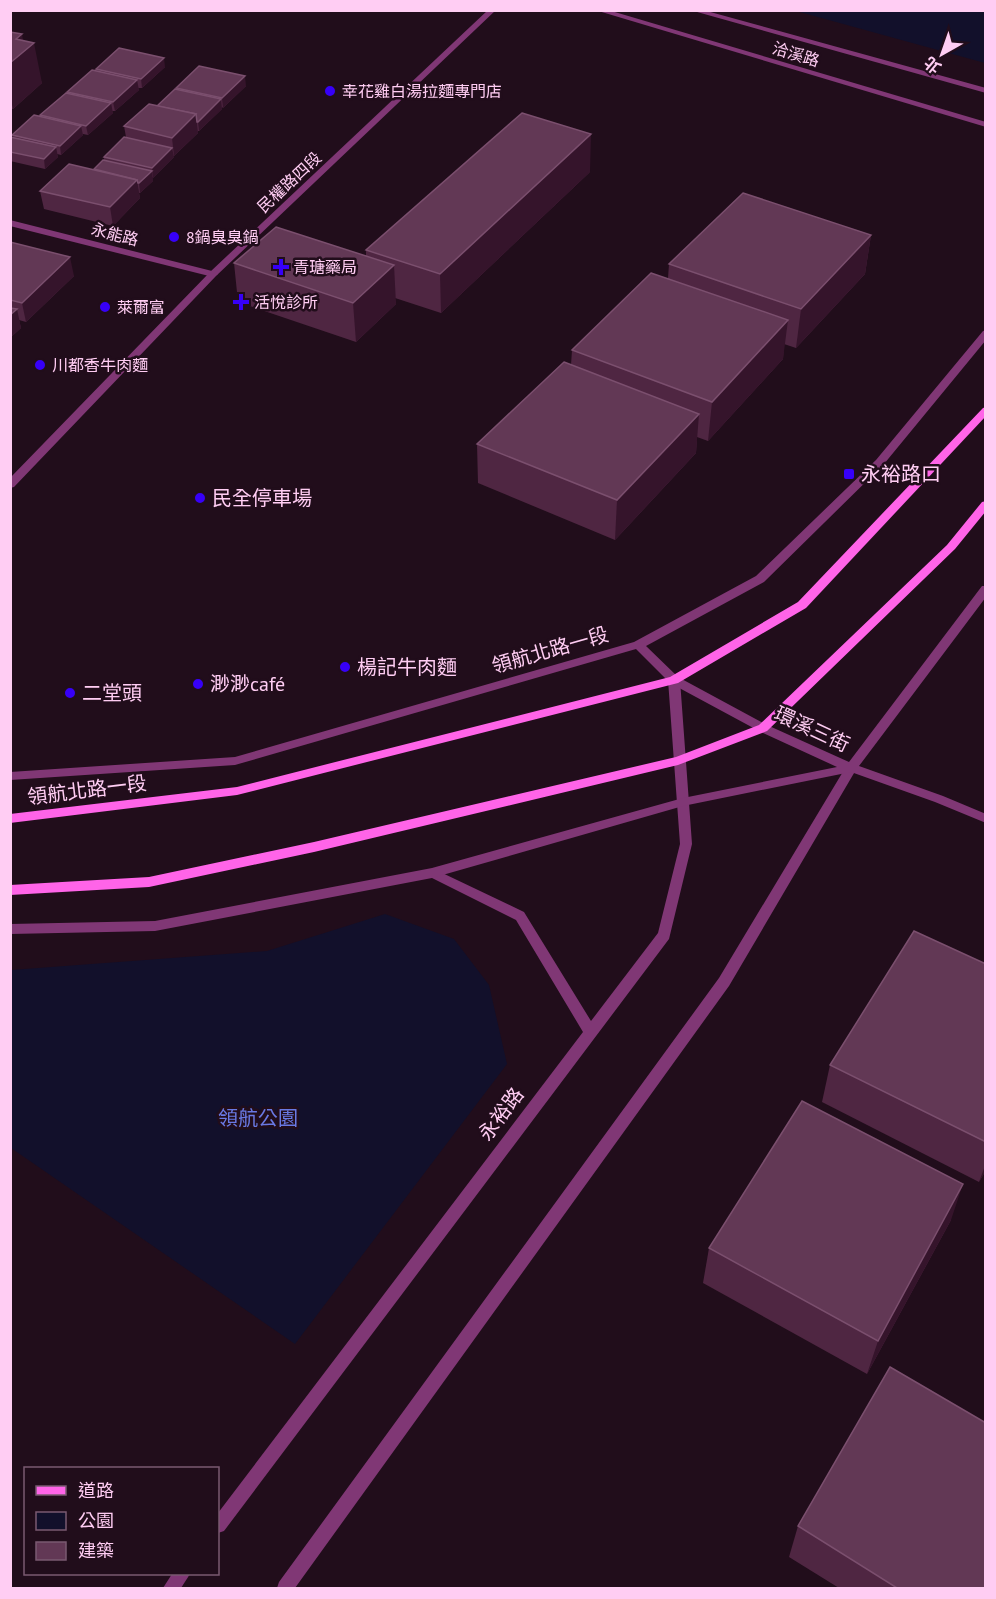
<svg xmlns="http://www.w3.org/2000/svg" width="996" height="1599" viewBox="0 0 996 1599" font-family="'PT Sans','Noto Sans TC',sans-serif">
<rect width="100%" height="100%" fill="#210d1b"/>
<!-- green -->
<g fill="#12102b">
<polygon points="796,11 985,11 985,63"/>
<polygon points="385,914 454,939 489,985 507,1064 295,1344 11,1148 11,970 267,951"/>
</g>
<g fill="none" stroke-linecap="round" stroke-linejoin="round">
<!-- minor -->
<g fill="#803775" fill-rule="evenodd">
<polygon points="595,10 608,10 986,122 986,127"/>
<polygon points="690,10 703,10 986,88 986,93"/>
<polygon points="10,220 216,272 218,274 213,277 10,226"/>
<polygon points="674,676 680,680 692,844 669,939 224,1531 218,1533 218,1513 583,1032 516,920 428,876 426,873 428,870 436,870 524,912 591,1021 658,933 680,844 668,680"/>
<polygon points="851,764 857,768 729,986 295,1588 277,1588 279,1582 719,978 847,765"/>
<polygon points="172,1574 190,1574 181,1588 163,1588"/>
</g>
<!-- tertiary -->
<g fill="#803775" fill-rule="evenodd">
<polygon points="488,10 496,10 216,276 14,487 10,488 10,478 210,272"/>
<polygon points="986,330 986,340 884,464 764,582 646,646 678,677 767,725 849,762 982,586 986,586 986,597 859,766 943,796 986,814 986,823 935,802 851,772 683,806 432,878 155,931 10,934 10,924 155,921 432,868 683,798 837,767 759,731 670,683 636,649 235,765 10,780 10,772 235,757 634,642 756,576 876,460 983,331"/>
</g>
<!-- secondary -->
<g fill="#ff64e8" fill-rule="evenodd">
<polygon points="986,407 986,416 806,608 678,683 237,795 10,823 10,814 237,787 670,677 798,602 983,408"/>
<polygon points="986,501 986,511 955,549 767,731 678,765 314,852 149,887 10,895 10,885 149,877 314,842 676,757 759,725 947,545 982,502"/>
</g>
</g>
<!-- wall -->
<g fill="#4f2642">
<polygon points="10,32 24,41 42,83 13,109 10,108"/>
<polygon points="165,67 142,88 138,88 139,90 115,111 112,111 113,113 88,135 83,134 83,135 61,155 57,154 58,157 45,169 10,161 10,137 13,138 12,135 40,117 40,115 68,93 67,92 96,71 96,69"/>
<polygon points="246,86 223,108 222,107 222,109 199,131 198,131 198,133 174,156 173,156 174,157 153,178 152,177 153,181 140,193 139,193 140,198 113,226 44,209 40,191 94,169 104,160 104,157 126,137 124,126 157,106 177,89 176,88"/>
<polygon points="590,172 441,313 395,298 396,304 356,342 238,302 234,263 366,257 366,250"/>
<polygon points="871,235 865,274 796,348 784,344 783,359 708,441 697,437 696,453 615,540 478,483 477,444 571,365 572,350 668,278 669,264"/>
<polygon points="10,242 74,276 26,322 19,320 21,328 10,338"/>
<polygon points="986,964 986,1170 979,1182 822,1102 830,1065"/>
<polygon points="951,1220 867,1374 703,1283 709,1248"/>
<polygon points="798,1526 986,1588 839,1588 789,1557"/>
</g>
<!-- shaded-wall -->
<g fill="#35142b">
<polygon points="22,34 25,51 34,43 42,83 13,109 10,96 10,63 16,39"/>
<polygon points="164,58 165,67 142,88 141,79"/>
<polygon points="245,76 246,86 223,108 222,98"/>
<polygon points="137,80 139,90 115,111 113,102"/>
<polygon points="221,99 222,109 199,131 198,122"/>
<polygon points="111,103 113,113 88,135 86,126"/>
<polygon points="196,114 198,133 174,156 172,138"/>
<polygon points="81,126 83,135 61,155 60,146"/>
<polygon points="591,134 590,172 441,313 440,274"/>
<polygon points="56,147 58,157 45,169 44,159"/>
<polygon points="172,148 174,157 153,178 152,168"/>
<polygon points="152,171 153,181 140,193 139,183"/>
<polygon points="137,180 140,198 113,226 110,207"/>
<polygon points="871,235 865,274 796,348 801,309"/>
<polygon points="70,257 74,276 26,322 22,303"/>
<polygon points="394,265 396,304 356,342 353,303"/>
<polygon points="17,309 21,328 10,338 10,315"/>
<polygon points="788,320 783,359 708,441 712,402"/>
<polygon points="699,414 696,453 615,540 617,500"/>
<polygon points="986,1163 986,1170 979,1182"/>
<polygon points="963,1184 951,1220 867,1374 878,1341"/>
</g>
<!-- building -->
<g fill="#623855" stroke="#7b4f6e" stroke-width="1.5">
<polygon points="10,32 22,34 16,39 34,43 10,63"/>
<polygon points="119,48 164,58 141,79 96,69"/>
<polygon points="199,66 245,76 222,98 176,88"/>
<polygon points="92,70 137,80 113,102 67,92"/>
<polygon points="175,89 221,99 198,122 197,122 196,114 157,106"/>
<polygon points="66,93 111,103 86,126 40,115"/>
<polygon points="149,104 196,114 172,138 124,126"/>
<polygon points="522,113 591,134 440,274 366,250"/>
<polygon points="34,115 81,126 60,146 12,135"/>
<polygon points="10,137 56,147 44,159 10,152"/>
<polygon points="124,137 172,148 152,168 104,157"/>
<polygon points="103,160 152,171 139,183 138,183 137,180 94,169"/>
<polygon points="69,164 137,180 110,207 40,191"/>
<polygon points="743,193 871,235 801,309 669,264"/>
<polygon points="276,227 394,265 353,303 234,263"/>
<polygon points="10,242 70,257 22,303 10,300"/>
<polygon points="651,273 788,320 712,402 572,350"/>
<polygon points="10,308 17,309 10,315"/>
<polygon points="564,362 699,414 617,500 477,444"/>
<polygon points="914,931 986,964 986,1142 830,1065"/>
<polygon points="802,1101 963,1184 878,1341 709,1248"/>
<polygon points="890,1367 986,1423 986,1588 897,1588 798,1526"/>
</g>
<!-- markers -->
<g fill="#3700f8" stroke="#210d1b" stroke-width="2">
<circle cx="330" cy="91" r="6"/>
<circle cx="174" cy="237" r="6"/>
<path d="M278 258h6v6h6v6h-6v6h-6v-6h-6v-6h6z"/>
<path d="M238 293h6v6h6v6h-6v6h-6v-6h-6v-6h6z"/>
<circle cx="105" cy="307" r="6"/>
<circle cx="40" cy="365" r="6"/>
<rect x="843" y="468" width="12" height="12" rx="3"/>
<circle cx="200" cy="498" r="6"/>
<circle cx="345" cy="667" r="6"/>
<circle cx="198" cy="684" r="6"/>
<circle cx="70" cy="693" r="6"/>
</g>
<g text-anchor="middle" stroke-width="5" stroke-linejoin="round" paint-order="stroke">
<!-- far-street labels -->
<g font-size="16" fill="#ffcdf3" stroke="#210d1b">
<text transform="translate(796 54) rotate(17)" y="6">洽溪路</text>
<text transform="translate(289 182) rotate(-43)" y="6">民權路四段</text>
<text transform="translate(115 234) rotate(14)" y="6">永能路</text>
</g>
<!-- far-poi labels -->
<g font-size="16" fill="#ffcdf3" stroke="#210d1b" text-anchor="start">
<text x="342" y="97">幸花雞白湯拉麵專門店</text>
<text x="186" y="243">8鍋臭臭鍋</text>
<text x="293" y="273">青瑭藥局</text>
<text x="254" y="308">活悅診所</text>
<text x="117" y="313">萊爾富</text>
<text x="52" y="371">川都香牛肉麵</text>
</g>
<!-- poi labels -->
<g font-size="20" fill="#ffcdf3" stroke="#210d1b" text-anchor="start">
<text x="861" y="481">永裕路口</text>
<text x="212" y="505">民全停車場</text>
<text x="357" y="674">楊記牛肉麵</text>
<text x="210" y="691">渺渺café</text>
<text x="82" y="700">二堂頭</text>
</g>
<!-- street labels -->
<g font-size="20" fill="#ffcdf3" stroke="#210d1b">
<text transform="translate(550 650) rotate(-16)" y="7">領航北路一段</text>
<text transform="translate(812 729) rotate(25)" y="7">環溪三街</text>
<text transform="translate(87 790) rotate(-7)" y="7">領航北路一段</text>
<text transform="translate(501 1114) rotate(-53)" y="7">永裕路</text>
</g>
<!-- park labels -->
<g font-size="20" fill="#6979e3" stroke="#210d1b">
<text x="258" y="1125">領航公園</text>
</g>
</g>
<!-- border -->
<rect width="996" height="1599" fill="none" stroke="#ffcdf3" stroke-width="24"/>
<!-- legend -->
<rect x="24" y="1467" width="195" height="108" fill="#210d1b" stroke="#7a5a71" stroke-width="1.5"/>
<rect x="36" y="1486" width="30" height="9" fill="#ff64e8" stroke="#7a5a71" stroke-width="1.5"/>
<text x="78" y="1497" font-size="18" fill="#ffcdf3">道路</text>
<rect x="36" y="1512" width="30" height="18" fill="#12102b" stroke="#7a5a71" stroke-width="1.5"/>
<text x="78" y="1527" font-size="18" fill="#ffcdf3">公園</text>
<rect x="36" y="1542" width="30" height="18" fill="#623855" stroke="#7a5a71" stroke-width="1.5"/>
<text x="78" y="1557" font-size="18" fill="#ffcdf3">建築</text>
<!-- north arrow -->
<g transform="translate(942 54) rotate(220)" stroke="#210d1b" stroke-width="4.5" paint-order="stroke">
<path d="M0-4.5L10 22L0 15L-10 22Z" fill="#ffcdf3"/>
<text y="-9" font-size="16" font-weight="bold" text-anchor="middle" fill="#ffcdf3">北</text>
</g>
</svg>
